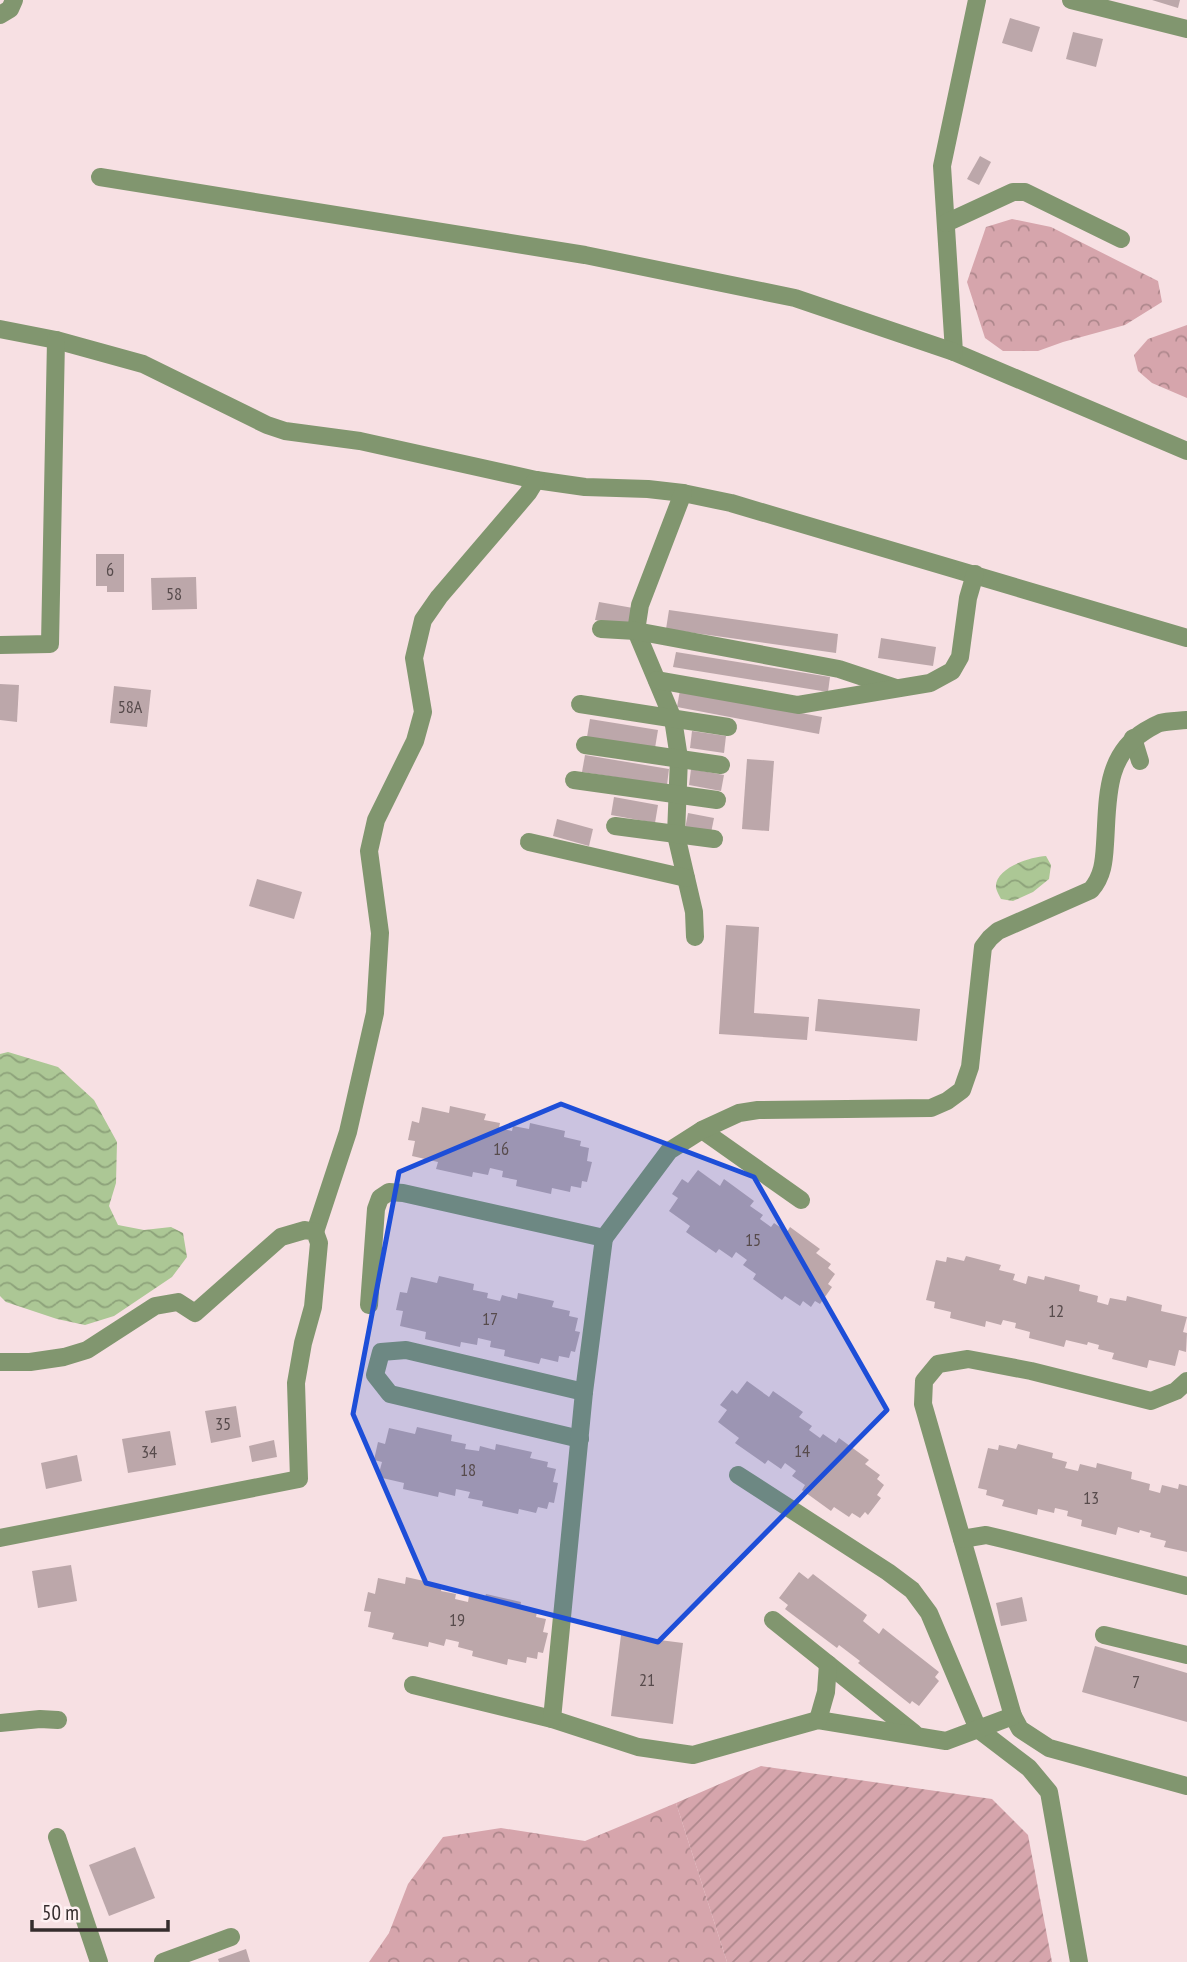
<svg xmlns="http://www.w3.org/2000/svg" width="1187" height="1962" viewBox="0 0 1187 1962" font-family="'PT Sans Narrow',sans-serif">
<defs>
<pattern id="forest-crowns" width="20" height="18" patternUnits="userSpaceOnUse" patternTransform="scale(1.75)"><rect width="20" height="18" fill="#d6a5ac"/><path d="M2 6a3 3 0 1 1 6 0M12 15a3 3 0 1 1 6 0" fill="none" stroke="#ae878c"/></pattern>
<pattern id="garden-furrows" width="10" height="10" patternUnits="userSpaceOnUse" patternTransform="scale(1.75)"><rect width="10" height="10" fill="#d6a5ac"/><path d="M-1 1l2-2M0 10L10 0M9 11l2-2" fill="none" stroke="#ae878c"/></pattern>
<pattern id="water-waves" width="16" height="10" patternUnits="userSpaceOnUse" patternTransform="scale(1.75)"><rect width="16" height="10" fill="#acc795"/><path d="M0 5q4-4 8 0t8 0" fill="none" stroke="#8da27a"/></pattern>
</defs>
<rect width="100%" height="100%" fill="#f7e0e3"/>
<!-- forest -->
<g fill="url(#forest-crowns)">
<polygon points="1012,219 1051,227 1158,281 1162,302 1125,325 1063,342 1038,351 1003,351 985,338 967,282 986,227"/>
<polygon points="1187,325 1187,398 1152,383 1138,371 1134,355 1148,339"/>
<polygon points="676,1803 727,1962 369,1962 389,1933 408,1884 443,1837 501,1828 585,1841"/>
</g>
<!-- garden -->
<polygon fill="url(#garden-furrows)" points="761,1766 992,1799 1028,1835 1052,1962 727,1962 676,1803"/>
<!-- water -->
<g fill="url(#water-waves)">
<path d="M1046,856L1051,865L1049,879L1033,892L1013,901L1001,899C999,895 997,892 996,888C994,868 1030,857 1046,856Z"/>
<polygon points="8,1052 58,1067 94,1100 117,1142 116,1183 109,1206 118,1225 144,1230 171,1227 183,1233 187,1257 172,1277 114,1316 85,1325 57,1319 6,1302 0,1296 0,1054"/>
</g>
<!-- building -->
<g fill="#bca7aa">
<polygon points="1152,0 1180,0 1178,8"/>
<polygon points="1010,18 1040,27 1032,52 1002,43"/>
<polygon points="1073,32 1103,39 1096,67 1066,59"/>
<polygon points="980,156 991,162 979,185 967,179"/>
<polygon points="96,554 124,554 124,592 107,592 107,586 96,586"/>
<polygon points="196,577 197,609 152,610 151,578"/>
<polygon points="599,602 633,608 630,626 595,620"/>
<polygon points="669,610 838,634 836,653 666,629"/>
<polygon points="881,638 936,647 933,666 878,658"/>
<polygon points="676,652 830,677 828,692 673,667"/>
<polygon points="0,684 19,685 17,722 0,720"/>
<polygon points="114,686 151,690 147,727 110,723"/>
<polygon points="680,690 822,717 819,734 677,707"/>
<polygon points="590,719 658,730 655,748 587,737"/>
<polygon points="692,731 726,736 724,753 690,748"/>
<polygon points="585,755 669,769 667,785 582,772"/>
<polygon points="747,759 774,761 769,831 742,829"/>
<polygon points="691,769 724,775 721,791 689,785"/>
<polygon points="614,797 658,805 655,823 611,815"/>
<polygon points="688,813 714,818 711,833 685,829"/>
<polygon points="557,819 593,829 589,846 553,836"/>
<polygon points="257,879 302,892 294,919 249,906"/>
<polygon points="726,925 759,927 754,1013 809,1017 807,1040 719,1034"/>
<polygon points="818,999 920,1009 917,1041 815,1031"/>
<polygon points="450,1106 486,1114 484,1120 500,1123 499,1128 512,1131 513,1126 529,1129 530,1123 565,1131 564,1137 581,1141 580,1146 589,1148 587,1161 592,1162 587,1182 582,1181 581,1188 571,1186 570,1192 552,1188 551,1194 516,1186 517,1180 502,1177 503,1171 490,1168 488,1175 473,1172 472,1177 436,1169 438,1162 412,1156 415,1141 408,1140 412,1121 419,1123 422,1107 449,1113"/>
<polygon points="698,1170 720,1186 724,1179 754,1201 750,1206 763,1215 760,1219 771,1227 774,1223 787,1232 790,1227 820,1249 816,1253 831,1264 828,1268 835,1274 828,1284 832,1287 820,1304 815,1301 811,1307 803,1301 800,1306 785,1296 782,1300 753,1279 756,1274 743,1265 747,1260 736,1252 732,1258 719,1249 716,1253 686,1232 690,1226 669,1211 678,1198 672,1194 682,1179 688,1183"/>
<polygon points="966,1256 1001,1265 999,1270 1015,1274 1013,1280 1026,1284 1028,1276 1044,1280 1045,1276 1080,1285 1079,1291 1098,1296 1097,1302 1108,1305 1110,1298 1126,1301 1127,1296 1162,1305 1161,1311 1187,1317 1183,1332 1187,1333 1186,1352 1179,1350 1175,1366 1149,1360 1147,1368 1112,1359 1114,1353 1098,1349 1099,1345 1088,1342 1087,1345 1066,1340 1064,1347 1029,1338 1030,1332 1015,1328 1016,1323 1003,1320 1001,1325 986,1321 985,1327 950,1318 951,1312 934,1308 935,1302 926,1300 936,1260 946,1262 947,1257 964,1261"/>
<polygon points="439,1276 474,1284 473,1290 488,1293 487,1298 500,1301 502,1295 517,1299 518,1293 554,1301 552,1307 570,1311 569,1316 578,1318 575,1331 580,1332 575,1352 571,1351 569,1358 559,1356 558,1362 541,1358 539,1364 504,1356 505,1350 490,1347 491,1341 478,1338 477,1345 461,1342 460,1347 425,1339 426,1332 400,1326 403,1311 396,1310 400,1292 407,1293 411,1277 437,1283"/>
<polygon points="747,1381 769,1397 773,1391 803,1412 799,1417 812,1426 809,1430 820,1438 823,1434 836,1443 839,1438 869,1460 865,1464 880,1475 877,1479 884,1485 877,1495 881,1498 868,1515 865,1512 860,1518 852,1513 849,1517 834,1507 831,1511 802,1490 805,1485 792,1476 796,1471 785,1463 781,1469 768,1460 765,1464 735,1443 739,1438 718,1422 727,1410 720,1405 732,1390 737,1394"/>
<polygon points="236,1406 241,1437 211,1443 205,1411"/>
<polygon points="417,1427 452,1435 451,1441 466,1444 465,1449 479,1451 480,1446 495,1450 496,1444 532,1452 530,1458 548,1462 547,1467 556,1469 553,1482 558,1483 554,1503 549,1502 547,1509 538,1507 536,1513 519,1509 518,1514 482,1506 483,1501 468,1498 470,1492 456,1489 455,1496 439,1492 438,1497 403,1489 404,1483 378,1477 382,1462 374,1460 378,1442 385,1444 389,1428 415,1434"/>
<polygon points="170,1431 176,1465 128,1473 122,1439"/>
<polygon points="274,1440 277,1457 252,1462 249,1446"/>
<polygon points="1018,1444 1053,1453 1052,1458 1067,1462 1065,1468 1078,1471 1080,1464 1096,1468 1097,1463 1132,1472 1131,1479 1150,1484 1149,1490 1160,1493 1162,1485 1178,1489 1179,1484 1187,1486 1187,1552 1164,1547 1166,1541 1150,1537 1151,1533 1140,1530 1139,1533 1118,1527 1116,1535 1081,1526 1082,1520 1067,1516 1068,1511 1055,1508 1054,1513 1038,1509 1037,1515 1002,1506 1004,1500 986,1495 987,1490 978,1488 988,1448 998,1450 999,1445 1016,1449"/>
<polygon points="77,1455 82,1481 46,1489 41,1463"/>
<polygon points="71,1565 77,1601 38,1608 32,1571"/>
<polygon points="799,1572 808,1579 813,1574 867,1615 863,1621 879,1634 883,1628 939,1672 935,1677 939,1681 919,1706 912,1701 910,1704 858,1663 860,1661 839,1645 837,1648 785,1609 788,1605 779,1598"/>
<polygon points="406,1577 442,1585 441,1591 456,1594 455,1599 468,1602 469,1596 484,1600 486,1594 521,1602 520,1608 537,1612 536,1617 546,1619 543,1632 548,1633 543,1653 538,1652 537,1659 527,1657 526,1663 508,1659 507,1665 472,1656 473,1651 458,1647 459,1642 446,1639 444,1646 429,1642 428,1647 392,1639 394,1633 368,1627 371,1612 364,1611 368,1592 375,1594 378,1578 405,1584"/>
<polygon points="1022,1597 1027,1621 1001,1626 996,1603"/>
<polygon points="621,1635 683,1643 673,1724 611,1716"/>
<polygon points="1095,1646 1187,1673 1187,1722 1082,1692"/>
<polygon points="135,1847 155,1898 109,1916 89,1865"/>
<polygon points="246,1949 250,1962 219,1962 218,1959"/>
</g>
<g fill="none" stroke-linecap="round" stroke-linejoin="round">
<!-- minor -->
<g stroke="#81966f" stroke-width="18">
<polyline points="977,0 942,166 954,352 1187,451"/>
<polyline points="1071,0 1187,29"/>
<polyline points="0,15 10,9 14,0"/>
<polyline points="100,177 585,255 795,298 954,352"/>
<polyline points="946,223 1013,192 1025,192 1121,239"/>
<polyline points="0,329 56,340 143,364 267,425 285,431 360,441 536,480 585,487 648,489 683,493 731,503 1187,638"/>
<polyline points="683,493 640,605 636,631 673,719 679,758 676,835 694,912 695,937"/>
<polyline points="601,629 636,631 839,669 896,688"/>
<polyline points="0,645 50,644 56,340"/>
<polyline points="657,680 798,705 930,683 952,671 960,657 968,598 975,574"/>
<polyline points="580,704 728,727"/>
<polyline points="1133,738 1140,761"/>
<polyline points="585,745 721,765"/>
<polyline points="574,780 717,800"/>
<polyline points="615,826 714,839"/>
<polyline points="529,842 686,878"/>
<polyline points="702,1130 801,1200"/>
<polyline points="315,1232 348,1132 375,1013 380,933 369,851 376,820 415,741 423,712 414,658 423,620 439,597 528,493 536,480"/>
<path d="M369,1305L376,1209L380,1198L389,1192L403,1193L604,1238L669,1151L702,1130L739,1113L758,1110L931,1108L947,1101L962,1090L970,1067L983,947L990,938L998,931L1091,890C1103,876 1104,861 1105,844C1108,802 1104,756 1145,731C1150,728 1155,725 1160,723C1168,721 1178,721 1187,720"/>
<polyline points="0,1362 30,1362 64,1357 87,1350 155,1306 178,1302 195,1313 281,1237 305,1230 315,1232 319,1243 313,1307 303,1343 296,1383 299,1479 0,1538"/>
<polyline points="1187,1381 1176,1391 1151,1401 1031,1371 968,1359 938,1364 924,1381 923,1404 1013,1716 1020,1729 1049,1748 1187,1786"/>
<polyline points="580,1439 390,1394 375,1375 381,1352 406,1350 584,1392"/>
<polyline points="738,1475 888,1572 912,1590 929,1613 978,1729 1029,1768 1049,1792 1079,1962"/>
<polyline points="962,1539 986,1535 1003,1539 1187,1586"/>
<polyline points="773,1620 914,1733"/>
<polyline points="1104,1635 1187,1655"/>
<polyline points="413,1685 552,1719 638,1747 693,1755 818,1720 946,1741 1013,1716"/>
<polyline points="552,1719 584,1392 604,1238"/>
<polyline points="818,1720 826,1692 828,1664"/>
<polyline points="0,1723 40,1719 58,1720"/>
<polyline points="57,1837 99,1962"/>
<polyline points="163,1962 231,1937"/>
</g>
</g>
<!-- marked area -->
<path fill="#1d4ed8" fill-opacity="0.2" stroke="#1d4ed8" stroke-width="5" stroke-linejoin="round" d="M561,1104L754,1177L887,1410L658,1642L426,1583L353,1414L399,1172Z"/>
<g text-anchor="middle" stroke-width="5" stroke-linejoin="round" paint-order="stroke">
<!-- number labels -->
<g font-size="18" fill="#574b4c">
<text x="110" y="576">6</text>
<text x="174" y="600">58</text>
<text x="130" y="713">58А</text>
<text x="501" y="1155">16</text>
<text x="753" y="1246">15</text>
<text x="1056" y="1317">12</text>
<text x="490" y="1325">17</text>
<text x="223" y="1430">35</text>
<text x="802" y="1457">14</text>
<text x="149" y="1458">34</text>
<text x="468" y="1476">18</text>
<text x="1091" y="1504">13</text>
<text x="457" y="1626">19</text>
<text x="647" y="1686">21</text>
<text x="1136" y="1688">7</text>
</g>
</g>
<!-- scale -->
<path d="M32 1920v10h136v-10" fill="none" stroke="#352c2d" stroke-width="3.5"/>
<text x="42" y="1920" font-size="21" fill="#352c2d" stroke="#fef0f2" stroke-width="5" paint-order="stroke">50 m</text>
</svg>
